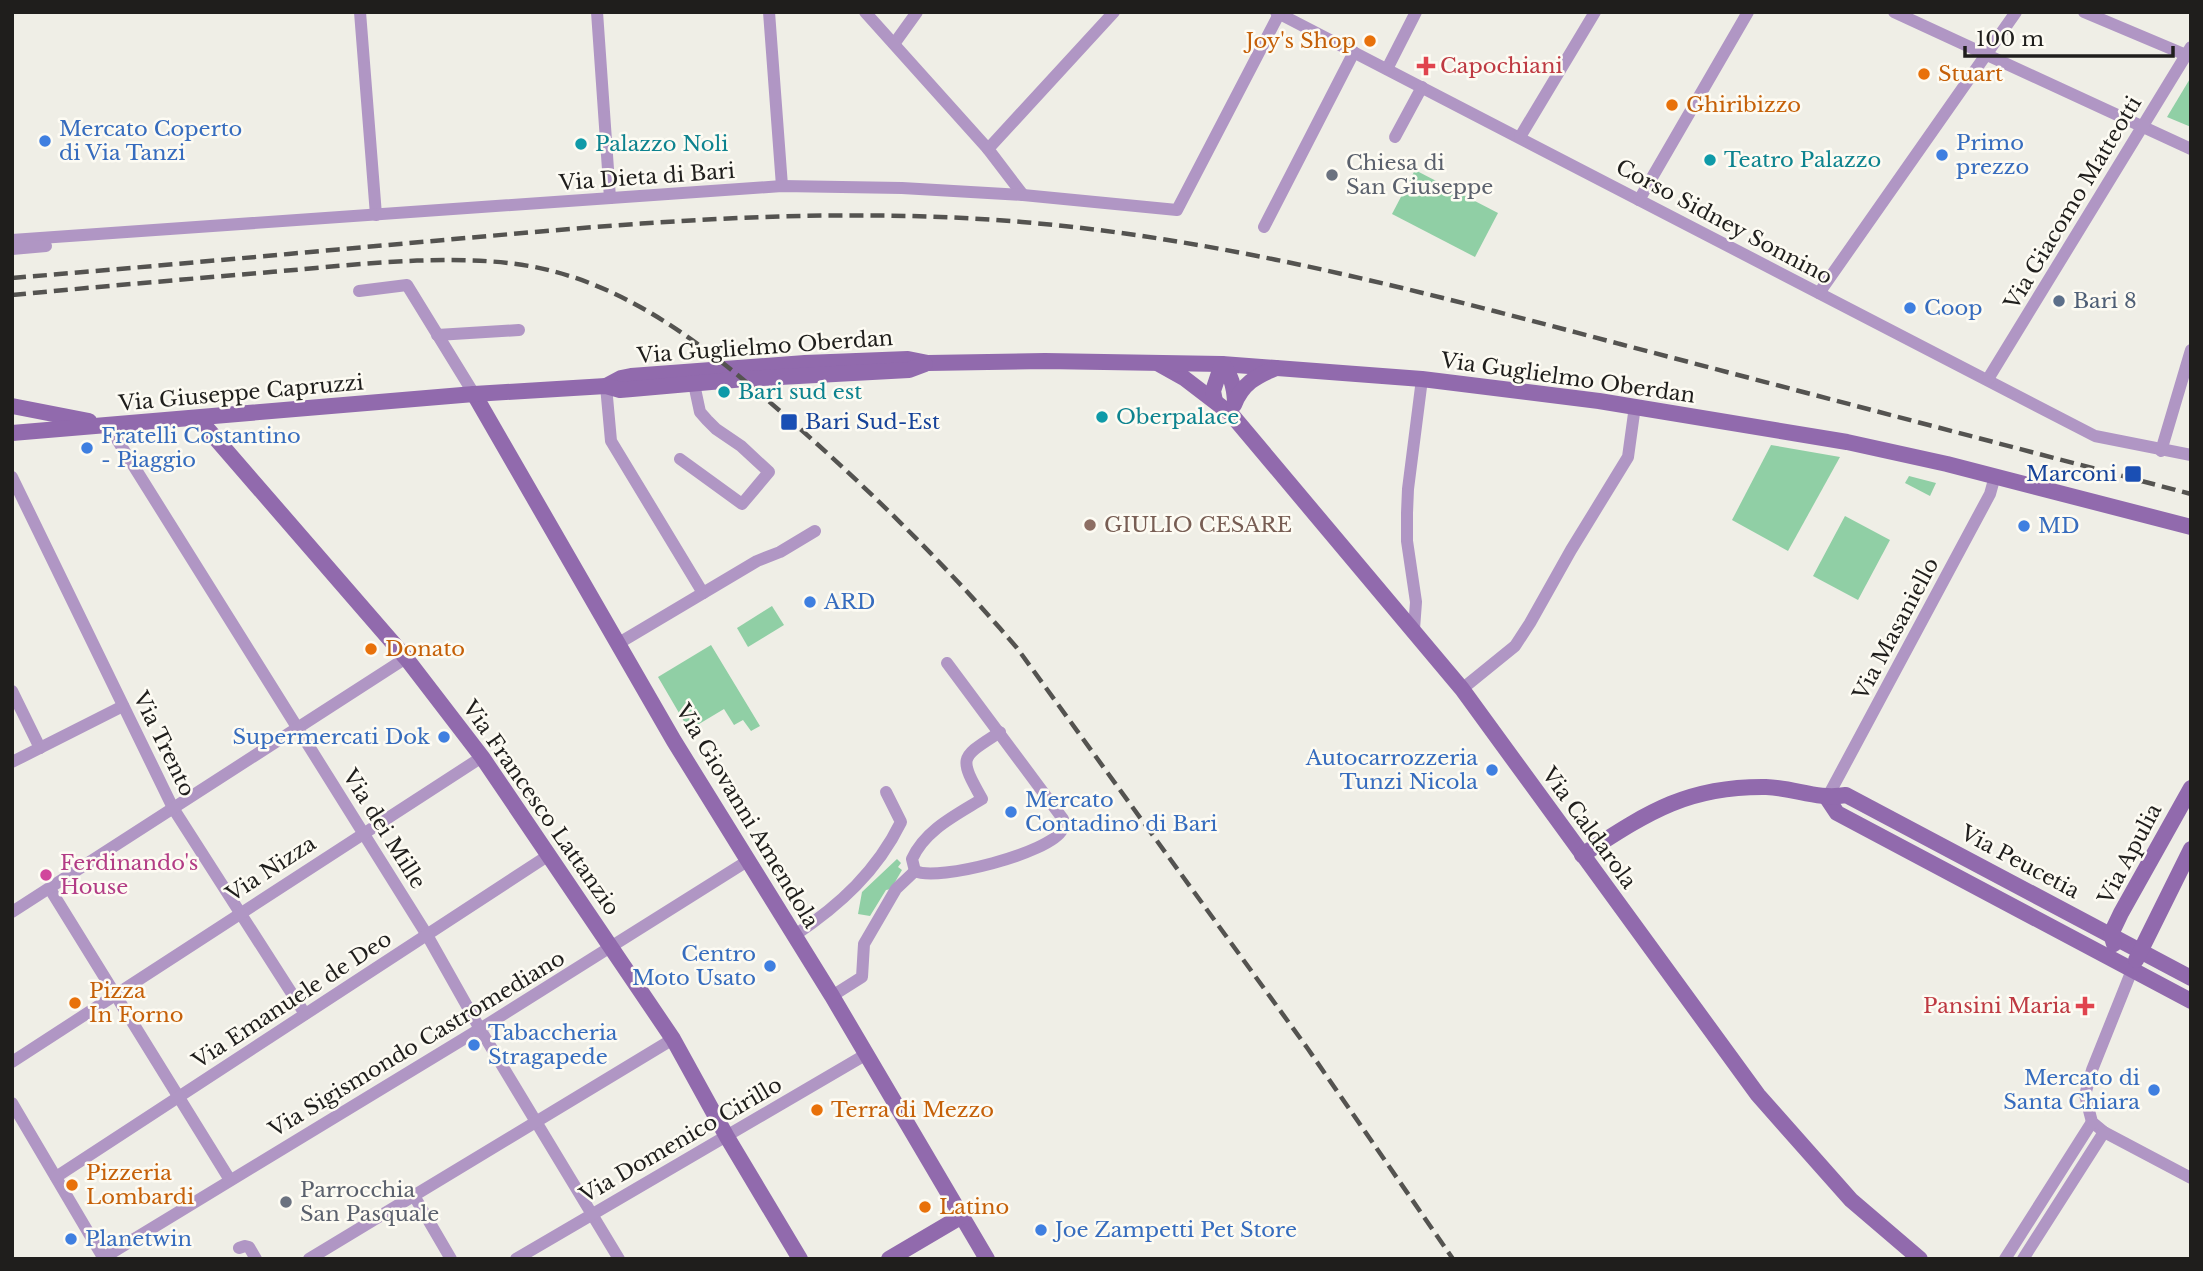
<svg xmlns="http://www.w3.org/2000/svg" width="2203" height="1271" viewBox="0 0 2203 1271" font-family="'Libre Baskerville',serif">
<rect width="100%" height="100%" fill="#efeee6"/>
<!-- green -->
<g fill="#90cfa5">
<polygon points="2191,77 2191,127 2167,117"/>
<polygon points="1415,170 1498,213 1475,257 1392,214"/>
<polygon points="1771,445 1840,457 1788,551 1732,520"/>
<polygon points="1909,476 1936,483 1930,496 1905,483"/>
<polygon points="1845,516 1890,540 1858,600 1813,576"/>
<polygon points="772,606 784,625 748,647 737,628"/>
<polygon points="711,645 760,726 751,731 743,720 734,725 724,709 689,730 658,677"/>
<polygon points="897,859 901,863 898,867 902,870 891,889 886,890 870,916 858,914 862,892"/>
</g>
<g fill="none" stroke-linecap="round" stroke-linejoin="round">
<!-- street -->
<g stroke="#b096c4" stroke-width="12">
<polyline points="360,12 376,215"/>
<polyline points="597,12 610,198"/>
<polyline points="769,12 782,186"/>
<polyline points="865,12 988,149 1023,195"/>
<polyline points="1276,12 2095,436 2191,455"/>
<polyline points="1894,12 2191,149"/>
<polyline points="2084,12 2186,55"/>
<polyline points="894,44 917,12"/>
<polyline points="1387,69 1416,12"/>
<polyline points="1395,137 1422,87"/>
<polyline points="1520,137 1595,12"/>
<polyline points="988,149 1114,12"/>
<polyline points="1639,200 1748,12"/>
<polyline points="1264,227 1354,52"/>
<polyline points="12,240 782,186 902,188 1023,195 1177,210 1279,14"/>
<polyline points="12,249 46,246"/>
<polyline points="359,291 407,285 474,394"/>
<polyline points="1819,293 2016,12"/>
<polyline points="437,335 519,330"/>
<polyline points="1988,379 2191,47"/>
<polyline points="606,386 611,441 703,593"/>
<polyline points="108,425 427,935 480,1029 619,1259"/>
<polyline points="2161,451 2191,350"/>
<polyline points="680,459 742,504 769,472 741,446 716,429 707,420 700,412 694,384"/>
<polyline points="12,477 173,808 305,1014"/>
<polyline points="1414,629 1416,602 1407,541 1407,513 1408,489 1422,379"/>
<polyline points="619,643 757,561 780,552 815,531"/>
<polyline points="1462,689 1515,646 1530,623 1571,550 1628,457 1635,406"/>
<polyline points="12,691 40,748"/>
<polyline points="12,762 123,706"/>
<polyline points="1827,798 1990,494 1995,476"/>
<path d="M915,871C938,882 1050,853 1062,830C1064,825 1063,824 1063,819L947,663"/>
<path d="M915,871L912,859C925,830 956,815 982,799C958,756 960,758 1000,732"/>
<polyline points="50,889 230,1180"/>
<polyline points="12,912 406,658"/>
<path d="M795,935C840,905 877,871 901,822L886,792"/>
<polyline points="2132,970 2092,1070 2085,1095 2092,1122 2104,1132 2191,1178"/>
<polyline points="832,996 862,977 864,944 896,889 915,871"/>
<polyline points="12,1062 482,757"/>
<polyline points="12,1103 104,1259"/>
<polyline points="56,1177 549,855"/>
<polyline points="413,1194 451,1259"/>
<polyline points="239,1248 245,1246 249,1247 256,1259"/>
<polyline points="103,1258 480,1029 749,860"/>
<polyline points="309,1259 673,1039"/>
<polyline points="516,1259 865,1055"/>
<polyline points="2005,1259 2092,1122"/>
<polyline points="2023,1259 2104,1132"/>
</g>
<!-- secondary -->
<g stroke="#916aad" stroke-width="16">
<polyline points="1159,364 1184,378 1231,414 1462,689 1758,1095 1851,1200 1920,1259"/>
<polyline points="606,386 621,378 631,376 805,363 908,359 928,363 1045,361 1222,364 1422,379 1599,401 1847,442 1947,464 2191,527"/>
<polyline points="474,394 674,741 832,996 987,1259"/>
<path d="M1215,401L1213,391L1222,364C1231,375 1234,386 1235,401"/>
<path d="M1234,405C1242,384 1256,376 1276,368"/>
<polyline points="12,406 89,421"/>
<polyline points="198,418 406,658 482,757 673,1039 727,1137 800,1259"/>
<polyline points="12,433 474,394 606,386 620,390 632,389 745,379 909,370 925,364"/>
<polyline points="1827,798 1837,813 2191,1001"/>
<path d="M1582,855C1647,813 1686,786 1766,787C1796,788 1817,800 1846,795L2191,978"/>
<polyline points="2114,944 2111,934 2121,913 2191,788"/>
<polyline points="2136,960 2191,849"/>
<polyline points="889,1259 962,1216"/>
</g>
<!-- rail -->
<g stroke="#545350" stroke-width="4.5" stroke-dasharray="14 7" stroke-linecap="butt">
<path d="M12,278C171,265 330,250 489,236C666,220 844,207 1022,222C1226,239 1423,292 1620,344C1811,394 2001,444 2191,494"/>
<path d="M12,295C106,286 200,278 294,270C371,263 477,251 552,271C643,294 720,358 789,419C870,490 947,566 1017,648L1308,1049L1453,1259"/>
</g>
</g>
<!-- markers -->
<g fill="#e8710a" stroke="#fdfbf3" stroke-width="2.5">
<circle cx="1370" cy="41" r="7"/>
<circle cx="1924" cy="74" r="7"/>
<circle cx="1672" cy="105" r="7"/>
<circle cx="371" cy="649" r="7"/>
<circle cx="75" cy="1003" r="7"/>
<circle cx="817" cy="1110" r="7"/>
<circle cx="72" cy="1185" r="7"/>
<circle cx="925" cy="1207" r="7"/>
</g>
<g fill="#e0444e" stroke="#fdfbf3" stroke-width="2.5">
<path d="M1422.5 55.5h7v7h7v7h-7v7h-7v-7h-7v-7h7z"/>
<path d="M2081.5 995.5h7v7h7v7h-7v7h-7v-7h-7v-7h7z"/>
</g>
<g fill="#3f7fe0" stroke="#fdfbf3" stroke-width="2.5">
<circle cx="45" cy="141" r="7"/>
<circle cx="1942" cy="155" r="7"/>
<circle cx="1910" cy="308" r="7"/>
<circle cx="87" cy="448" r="7"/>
<circle cx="2024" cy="526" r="7"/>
<circle cx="810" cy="602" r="7"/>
<circle cx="444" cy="737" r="7"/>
<circle cx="1492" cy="770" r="7"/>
<circle cx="1011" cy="812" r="7"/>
<circle cx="770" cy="966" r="7"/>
<circle cx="474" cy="1045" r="7"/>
<circle cx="2154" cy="1090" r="7"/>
<circle cx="1041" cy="1230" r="7"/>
<circle cx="71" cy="1239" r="7"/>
</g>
<g fill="#0f9aa8" stroke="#fdfbf3" stroke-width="2.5">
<circle cx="581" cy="144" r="7"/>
<circle cx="1710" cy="160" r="7"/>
<circle cx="724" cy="392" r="7"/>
<circle cx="1102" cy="417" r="7"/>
</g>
<g fill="#6b7280" stroke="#fdfbf3" stroke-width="2.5">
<circle cx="1332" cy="175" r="7"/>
<circle cx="286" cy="1202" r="7"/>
</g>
<circle fill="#5c6f8a" stroke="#fdfbf3" stroke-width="2.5" cx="2059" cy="301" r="7"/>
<g fill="#1a4fb4" stroke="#fdfbf3" stroke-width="2.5">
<rect x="780" y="413" width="18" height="18" rx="3.5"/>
<rect x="2124" y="465" width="18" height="18" rx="3.5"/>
</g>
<circle fill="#8d6e63" stroke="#fdfbf3" stroke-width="2.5" cx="1090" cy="525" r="7"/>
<circle fill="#d1479c" stroke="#fdfbf3" stroke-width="2.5" cx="46" cy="875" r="7"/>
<g text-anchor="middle" stroke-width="5" stroke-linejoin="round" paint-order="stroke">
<!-- food labels -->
<g font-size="21" fill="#c56008" stroke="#fdfbf3" text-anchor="start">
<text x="1356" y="48" text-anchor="end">Joy's Shop</text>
<text x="1938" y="81">Stuart</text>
<text x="1686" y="112">Ghiribizzo</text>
<text x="385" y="656">Donato</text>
<text x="89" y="998">Pizza<tspan x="89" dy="24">In Forno</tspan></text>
<text x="831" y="1117">Terra di Mezzo</text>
<text x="86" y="1180">Pizzeria<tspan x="86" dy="24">Lombardi</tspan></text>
<text x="939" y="1214">Latino</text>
</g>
<!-- health labels -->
<g font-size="21" fill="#be3a42" stroke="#fdfbf3" text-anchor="start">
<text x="1440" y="73">Capochiani</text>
<text x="2071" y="1013" text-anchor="end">Pansini Maria</text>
</g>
<!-- shop labels -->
<g font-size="21" fill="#366cbe" stroke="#fdfbf3" text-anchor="start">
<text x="59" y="136">Mercato Coperto<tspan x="59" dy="24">di Via Tanzi</tspan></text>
<text x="1956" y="150">Primo<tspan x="1956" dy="24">prezzo</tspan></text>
<text x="1924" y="315">Coop</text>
<text x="101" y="443">Fratelli Costantino<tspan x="101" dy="24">- Piaggio</tspan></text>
<text x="2038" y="533">MD</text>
<text x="824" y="609">ARD</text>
<text x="430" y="744" text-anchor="end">Supermercati Dok</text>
<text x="1478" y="765" text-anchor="end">Autocarrozzeria<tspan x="1478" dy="24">Tunzi Nicola</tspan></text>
<text x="1025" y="807">Mercato<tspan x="1025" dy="24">Contadino di Bari</tspan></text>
<text x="756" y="961" text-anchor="end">Centro<tspan x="756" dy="24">Moto Usato</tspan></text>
<text x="488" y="1040">Tabaccheria<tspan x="488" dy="24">Stragapede</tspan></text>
<text x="2140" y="1085" text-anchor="end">Mercato di<tspan x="2140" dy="24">Santa Chiara</tspan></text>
<text x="1055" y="1237">Joe Zampetti Pet Store</text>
<text x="85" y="1246">Planetwin</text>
</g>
<!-- culture labels -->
<g font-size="21" fill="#0d838f" stroke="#fdfbf3" text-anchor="start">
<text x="595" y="151">Palazzo Noli</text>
<text x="1724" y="167">Teatro Palazzo</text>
<text x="738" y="399">Bari sud est</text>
<text x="1116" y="424">Oberpalace</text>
</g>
<!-- worship labels -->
<g font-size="21" fill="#5b616d" stroke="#fdfbf3" text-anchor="start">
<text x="1346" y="170">Chiesa di<tspan x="1346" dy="24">San Giuseppe</tspan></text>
<text x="300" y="1197">Parrocchia<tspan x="300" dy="24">San Pasquale</tspan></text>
</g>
<!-- street labels -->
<g font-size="21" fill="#1f1e1c" stroke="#fdfbf3">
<text transform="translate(647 177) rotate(-4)" y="7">Via Dieta di Bari</text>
<text transform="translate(2073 203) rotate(-59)" y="7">Via Giacomo Matteotti</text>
<text transform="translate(1724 222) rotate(28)" y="7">Corso Sidney Sonnino</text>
<text transform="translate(765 347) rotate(-4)" y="7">Via Guglielmo Oberdan</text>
<text transform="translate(1568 378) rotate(8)" y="7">Via Guglielmo Oberdan</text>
<text transform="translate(241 393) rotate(-5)" y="7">Via Giuseppe Capruzzi</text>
<text transform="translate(1896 629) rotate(-62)" y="7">Via Masaniello</text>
<text transform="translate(164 744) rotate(64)" y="7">Via Trento</text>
<text transform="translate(541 808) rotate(55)" y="7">Via Francesco Lattanzio</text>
<text transform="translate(747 816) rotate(59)" y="7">Via Giovanni Amendola</text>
<text transform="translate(1589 828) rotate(54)" y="7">Via Caldarola</text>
<text transform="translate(384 829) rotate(58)" y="7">Via dei Mille</text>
<text transform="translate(2130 854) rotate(-62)" y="7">Via Apulia</text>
<text transform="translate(2020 862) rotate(28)" y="7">Via Peucetia</text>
<text transform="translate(271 869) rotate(-33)" y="7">Via Nizza</text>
<text transform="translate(292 1000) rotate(-33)" y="7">Via Emanuele de Deo</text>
<text transform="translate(417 1044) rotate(-31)" y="7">Via Sigismondo Castromediano</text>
<text transform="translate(681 1140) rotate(-30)" y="7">Via Domenico Cirillo</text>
</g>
<!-- service labels -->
<g font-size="21" fill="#4e5e75" stroke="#fdfbf3" text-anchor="start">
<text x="2073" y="308">Bari 8</text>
</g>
<!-- transit labels -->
<g font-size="21" fill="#164399" stroke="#fdfbf3" text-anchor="start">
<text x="805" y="429">Bari Sud-Est</text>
<text x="2117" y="481" text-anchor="end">Marconi</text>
</g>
<!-- education labels -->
<g font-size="21" fill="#785e54" stroke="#fdfbf3" text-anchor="start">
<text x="1104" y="532">GIULIO CESARE</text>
</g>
<!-- hotel labels -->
<g font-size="21" fill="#b23c85" stroke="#fdfbf3" text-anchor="start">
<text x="60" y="870">Ferdinando's<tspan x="60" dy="24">House</tspan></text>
</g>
</g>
<!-- border -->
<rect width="2203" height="1271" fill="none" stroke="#1f1e1c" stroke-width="28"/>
<!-- scale -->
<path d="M1965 46v10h208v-10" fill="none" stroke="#1f1e1c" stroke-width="3.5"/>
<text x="1976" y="46" font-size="21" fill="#1f1e1c" stroke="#fdfbf3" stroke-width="5" paint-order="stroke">100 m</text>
</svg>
